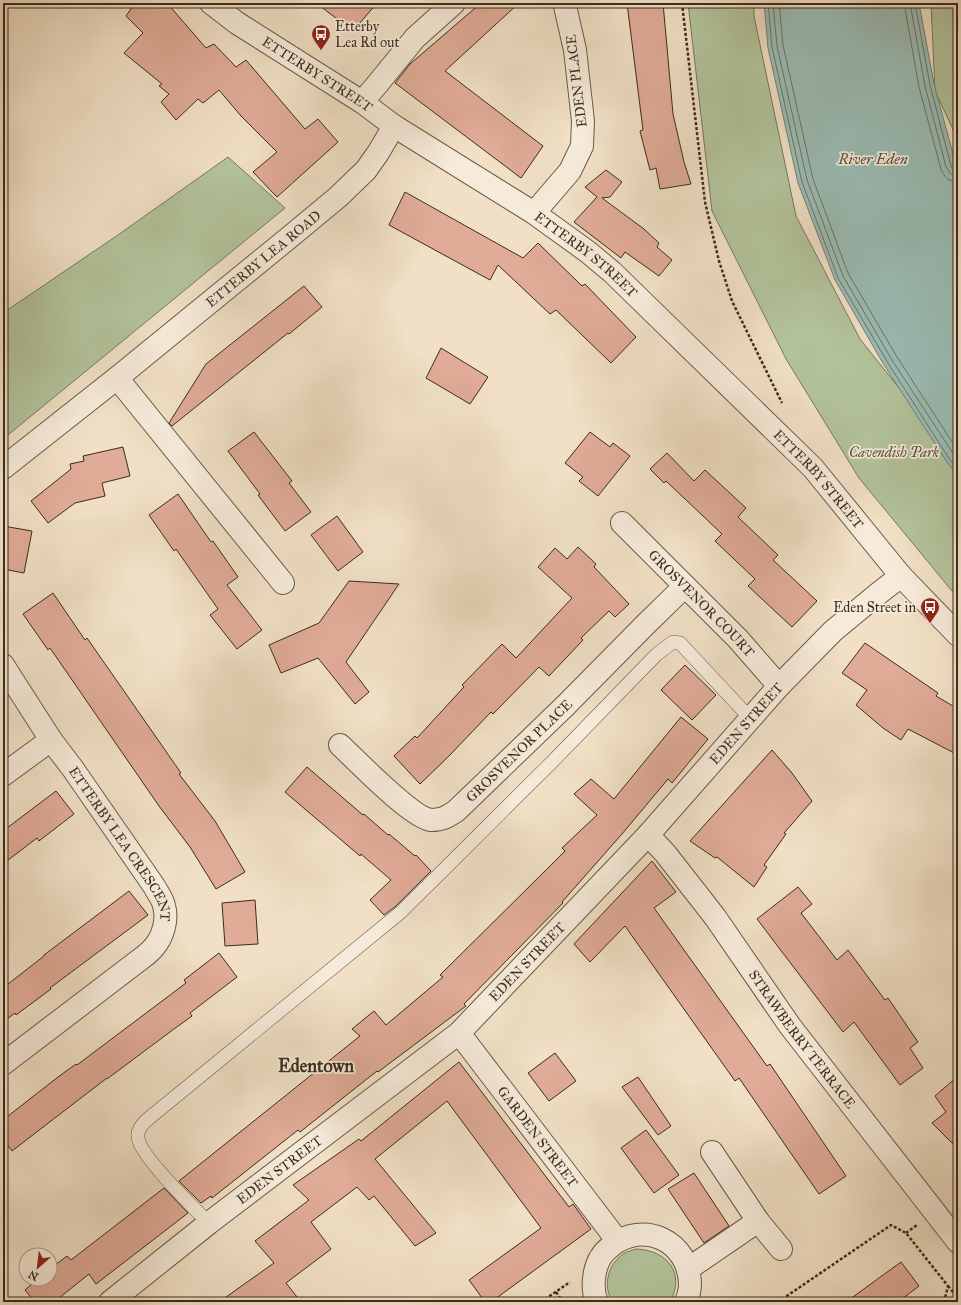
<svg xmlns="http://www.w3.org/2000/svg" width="961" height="1305" viewBox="0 0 961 1305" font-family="'IM FELL Great Primer',serif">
<rect width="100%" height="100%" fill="#f1e0c6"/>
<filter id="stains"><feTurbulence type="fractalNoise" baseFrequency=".005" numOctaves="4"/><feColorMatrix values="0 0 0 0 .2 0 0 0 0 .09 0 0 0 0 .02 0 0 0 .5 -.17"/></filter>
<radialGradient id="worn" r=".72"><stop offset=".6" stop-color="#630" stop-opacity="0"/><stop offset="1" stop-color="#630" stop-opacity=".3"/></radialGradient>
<!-- green -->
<g fill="#b3c39b" stroke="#77785c">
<polygon points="688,3 754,3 754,16 796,216 860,339 958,462 958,596 952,591 859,478 786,359 712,211"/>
<polygon points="931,3 958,3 958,140 935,91"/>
<polygon points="228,157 285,208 3,439 3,313 118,235"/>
<path d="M636,1249C667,1250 686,1273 670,1302H613C601,1286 609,1260 627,1252C630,1251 633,1250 636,1249Z"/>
</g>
<!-- water -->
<polygon fill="#9bbdb5" stroke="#758378" points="764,3 919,3 934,84 958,172 958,476 947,462 884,365 835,280 798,183 768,48"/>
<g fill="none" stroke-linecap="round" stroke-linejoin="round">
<!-- shore -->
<g stroke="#6b7569" stroke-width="1">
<polyline points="768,3 772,47 802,182 838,278 888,363 950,460 958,470"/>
<polyline points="773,3 777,46 807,180 843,276 892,360 958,461"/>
<polyline points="779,3 783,45 813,179 848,273 897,357 958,451"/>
<path d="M904,3L919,87L941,169C944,177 949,182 958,182"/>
<polyline points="910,3 925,86 946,167 951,174 958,176"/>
<polyline points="915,3 930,85 951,166 954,170 958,171"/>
</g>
</g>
<!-- building -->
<g fill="#e0ab97" stroke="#3b2d1d">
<polygon points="135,3 167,3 206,48 214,44 236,67 246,60 305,129 318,119 338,142 277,197 253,172 277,152 241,116 219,90 203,103 198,99 176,120 161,102 169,94 159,86 162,84 124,53 143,33 126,16"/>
<polygon points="316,3 377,3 353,31"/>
<polygon points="481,3 519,3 445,71 543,146 521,178 395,83 410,64"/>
<polygon points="627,3 663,3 673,114 684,162 691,184 660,189 656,168 650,170 640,131 643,130"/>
<polygon points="606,170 622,182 610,197 602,198 644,229 659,243 657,247 672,260 659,276 625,252 621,258 574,222 597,197 585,187"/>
<polygon points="405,192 523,258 538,243 582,286 585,284 636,337 611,363 556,310 550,314 498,265 490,280 389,225"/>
<polygon points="304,286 322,307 289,334 288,333 172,426 169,423 206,364"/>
<polygon points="441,348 488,377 470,404 426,378"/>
<polygon points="254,432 292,481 289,483 311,512 285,531 258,495 260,494 228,451"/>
<polygon points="590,432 610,447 613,443 630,456 598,496 579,481 583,477 565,463"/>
<polygon points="123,447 130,476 102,483 105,496 75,503 48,523 31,501 71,469 70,464 84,461 83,456"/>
<polygon points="667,453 694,481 705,470 746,508 738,517 778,555 773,560 817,601 792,627 748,586 755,579 715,541 722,534 666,481 664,483 650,469"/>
<polygon points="178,494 211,542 213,541 238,577 227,585 262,630 237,649 210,615 218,609 176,549 174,551 149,515"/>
<polygon points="337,516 363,552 338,571 311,535"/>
<polygon points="3,526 32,531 24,573 3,569"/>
<polygon points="578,547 596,564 594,567 629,604 615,617 609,611 581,638 583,640 549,676 539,667 493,714 491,712 448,757 420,784 394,756 415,736 417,738 464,687 462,685 502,644 516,658 572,598 538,567 555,548 567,559"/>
<polygon points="349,581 399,584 346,662 369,692 355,704 318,658 281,673 269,645 319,623"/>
<polygon points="53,593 85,640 87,638 156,737 181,773 179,774 215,821 245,872 216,889 190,847 159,806 50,648 48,650 23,614"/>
<polygon points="865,643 938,693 936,696 958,709 958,755 908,729 901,740 883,728 856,705 867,690 842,673"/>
<polygon points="685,665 716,695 692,720 661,690"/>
<polygon points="681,717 708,739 672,783 668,779 622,834 562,902 563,903 464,1004 466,1006 378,1072 377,1071 300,1132 298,1130 212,1198 211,1196 201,1203 179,1181 360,1036 352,1029 374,1011 386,1025 443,977 440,975 546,870 565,851 562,848 597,815 574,794 591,779 614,799"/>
<polygon points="772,750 792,773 812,801 784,833 786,834 764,865 767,867 754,887 717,857 715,858 690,841"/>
<polygon points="307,767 363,815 364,814 388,835 389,834 415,856 416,855 431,871 396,906 384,915 370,900 391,880 361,854 360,856 285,792"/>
<polygon points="56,791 74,814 39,841 37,838 3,864 3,831"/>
<polygon points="652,861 676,892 654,908 767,1066 770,1064 846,1176 819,1194 739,1078 735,1081 625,926 590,962 574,944"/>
<polygon points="798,887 812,904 801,913 837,960 848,950 885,1000 888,998 918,1042 910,1048 923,1068 900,1085 854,1022 843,1032 757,919"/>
<polygon points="129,891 148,915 50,988 51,989 16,1015 15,1013 3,1022 3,988 44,956 44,955"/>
<polygon points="255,900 258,944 225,946 222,903"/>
<polygon points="219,953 237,977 190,1013 192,1016 174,1029 107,1079 107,1078 77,1101 12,1151 3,1139 3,1120 58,1077 76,1064 77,1065 186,983 184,980"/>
<polygon points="555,1053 576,1081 549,1101 528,1073"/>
<polygon points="459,1062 569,1207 573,1204 591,1229 491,1302 485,1302 469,1280 541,1228 447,1101 375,1159 436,1233 415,1246 374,1196 369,1200 357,1187 311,1222 331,1249 286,1283 301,1302 219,1302 274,1263 255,1241 309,1200 293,1185 359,1139 361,1141"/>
<polygon points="958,1076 958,1149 932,1123 946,1112 935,1096"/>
<polygon points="638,1077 671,1126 658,1135 622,1087"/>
<polygon points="646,1130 679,1175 654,1193 621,1148"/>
<polygon points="694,1173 729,1226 704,1243 668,1189"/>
<polygon points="164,1188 188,1213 96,1284 89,1274 54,1302 35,1302 25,1290 38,1279 50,1279 50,1269 67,1256 71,1260"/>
<polygon points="901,1262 919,1286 898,1302 846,1302"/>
</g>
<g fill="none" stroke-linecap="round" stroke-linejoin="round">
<!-- service casing -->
<g stroke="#685a47" stroke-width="14">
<path id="service" d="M209,1223C196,1210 138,1154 138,1137C137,1130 142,1124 148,1119L401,912L552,762L656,655L673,642L680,643L750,718"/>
</g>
<!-- minor casing -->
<g stroke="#685a47" stroke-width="24">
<g id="minor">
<polyline points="362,102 375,87 415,38 454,3"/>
<polyline points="534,213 570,171 582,146 583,121 575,50 565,6 566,3"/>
<polyline points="117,378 283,583"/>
<path id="s1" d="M3,468L117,378L291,236L338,197L366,170L378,153L394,126"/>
<path id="s2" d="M622,523L738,639L779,686"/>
<path id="s3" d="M3,665L51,740L73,769L154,886C157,892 163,899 164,906C168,919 163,937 154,947C151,951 146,955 142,958L3,1064"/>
<path id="s4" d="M340,745C356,760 412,818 431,820C442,820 447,817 456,811L565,706L646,624L685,586"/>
<polyline points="3,775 51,740"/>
<path id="s5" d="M648,835L665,853L715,917L790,1026L958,1242"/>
<path id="s6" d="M459,1033L617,1240"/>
<polyline points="712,1152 758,1221 781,1249"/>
<polyline points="688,1269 758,1221"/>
<path id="s7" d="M110,1302L209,1223L459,1033L648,835L779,686L833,631L879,593L901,576"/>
<path d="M597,1302C593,1293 593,1282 595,1272C597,1262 602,1253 610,1247C643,1219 689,1241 690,1284C690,1290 688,1297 686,1302"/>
</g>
</g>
<!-- tertiary casing -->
<g stroke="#685a47" stroke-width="24">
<g id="tertiary">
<path id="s8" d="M211,3L237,23L362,102L394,126L534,213L588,252L612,272L813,468L901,576L958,635"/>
</g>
</g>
<!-- path -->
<g stroke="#3b2d1d" stroke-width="2.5" stroke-dasharray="3 2" stroke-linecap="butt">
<polyline points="682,3 705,202 719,261 732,301 782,403"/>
<polyline points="906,1233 917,1225"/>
<polyline points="948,1286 958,1298"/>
<polyline points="556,1292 563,1302"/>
<polyline points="541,1302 570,1282"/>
<polyline points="778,1302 891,1225 906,1233 948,1286 944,1302"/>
</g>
<!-- service -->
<use href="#service" stroke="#f6ebda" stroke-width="13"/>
<!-- minor -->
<use href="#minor" stroke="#f6ebda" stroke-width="22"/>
<!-- tertiary -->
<use href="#tertiary" stroke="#f6ebda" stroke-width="22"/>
</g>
<!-- icons -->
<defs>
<g id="bus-pin" transform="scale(1)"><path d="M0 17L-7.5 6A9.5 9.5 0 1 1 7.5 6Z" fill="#8f2418" stroke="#f6ebda"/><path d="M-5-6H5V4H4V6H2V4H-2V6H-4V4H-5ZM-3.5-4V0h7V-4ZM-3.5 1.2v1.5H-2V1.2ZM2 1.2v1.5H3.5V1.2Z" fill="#fff"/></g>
</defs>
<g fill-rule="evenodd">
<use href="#bus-pin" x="321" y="34"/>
<use href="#bus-pin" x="930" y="607"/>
</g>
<g text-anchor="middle" stroke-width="3.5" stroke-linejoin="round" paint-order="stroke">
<!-- poi labels -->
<g font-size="14" fill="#3b2d1d" stroke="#f6ebda" text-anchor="start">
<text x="335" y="31">Etterby<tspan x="335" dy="16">Lea Rd out</tspan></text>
<text x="916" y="612" text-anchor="end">Eden Street in</text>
</g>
<!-- street labels -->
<g font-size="14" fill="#3b2d1d" stroke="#f6ebda">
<text dy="5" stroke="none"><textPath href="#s8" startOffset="128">ETTERBY STREET</textPath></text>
<text transform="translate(576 81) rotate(-97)" y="5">EDEN PLACE</text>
<text dy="5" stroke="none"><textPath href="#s8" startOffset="452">ETTERBY STREET</textPath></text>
<text dy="5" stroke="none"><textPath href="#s1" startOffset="334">ETTERBY LEA ROAD</textPath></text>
<text dy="5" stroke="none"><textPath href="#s8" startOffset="776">ETTERBY STREET</textPath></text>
<text dy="5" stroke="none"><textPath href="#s2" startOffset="113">GROSVENOR COURT</textPath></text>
<text dy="5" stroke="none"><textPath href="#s7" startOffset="863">EDEN STREET</textPath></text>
<text dy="5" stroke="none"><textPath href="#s4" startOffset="233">GROSVENOR PLACE</textPath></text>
<text dy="5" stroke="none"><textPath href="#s3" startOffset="215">ETTERBY LEA CRESCENT</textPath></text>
<text dy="5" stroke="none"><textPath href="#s7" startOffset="539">EDEN STREET</textPath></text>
<text dy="5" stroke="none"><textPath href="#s5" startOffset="256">STRAWBERRY TERRACE</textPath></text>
<text dy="5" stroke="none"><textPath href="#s6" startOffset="130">GARDEN STREET</textPath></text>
<text dy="5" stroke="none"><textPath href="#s7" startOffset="215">EDEN STREET</textPath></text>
</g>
<!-- park labels -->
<g font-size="14" font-style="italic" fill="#59523c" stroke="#f6ebda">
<text x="894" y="457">Cavendish Park</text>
</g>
<!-- water labels -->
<g font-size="15" font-style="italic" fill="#535143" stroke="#f6ebda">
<text x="873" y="164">River Eden</text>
</g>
<!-- district labels -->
<g font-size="18" font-weight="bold" fill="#3b2d1d" stroke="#f6ebda">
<text x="316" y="1072">Edentown</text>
</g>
</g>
<!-- margin -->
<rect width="961" height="1305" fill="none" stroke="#f1e0c6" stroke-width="16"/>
<rect x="4" y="4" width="953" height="1297" fill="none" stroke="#3b2d1d" stroke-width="2"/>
<rect x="8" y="8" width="945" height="1289" fill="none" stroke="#3b2d1d"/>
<!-- north arrow -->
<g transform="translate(38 1267) rotate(208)"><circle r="19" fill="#f6ebda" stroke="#ab9f8e"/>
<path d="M0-3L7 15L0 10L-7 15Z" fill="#8f2418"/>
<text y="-6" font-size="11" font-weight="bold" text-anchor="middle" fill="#3b2d1d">N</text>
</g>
<rect width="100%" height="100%" filter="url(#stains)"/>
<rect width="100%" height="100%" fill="url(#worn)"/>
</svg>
